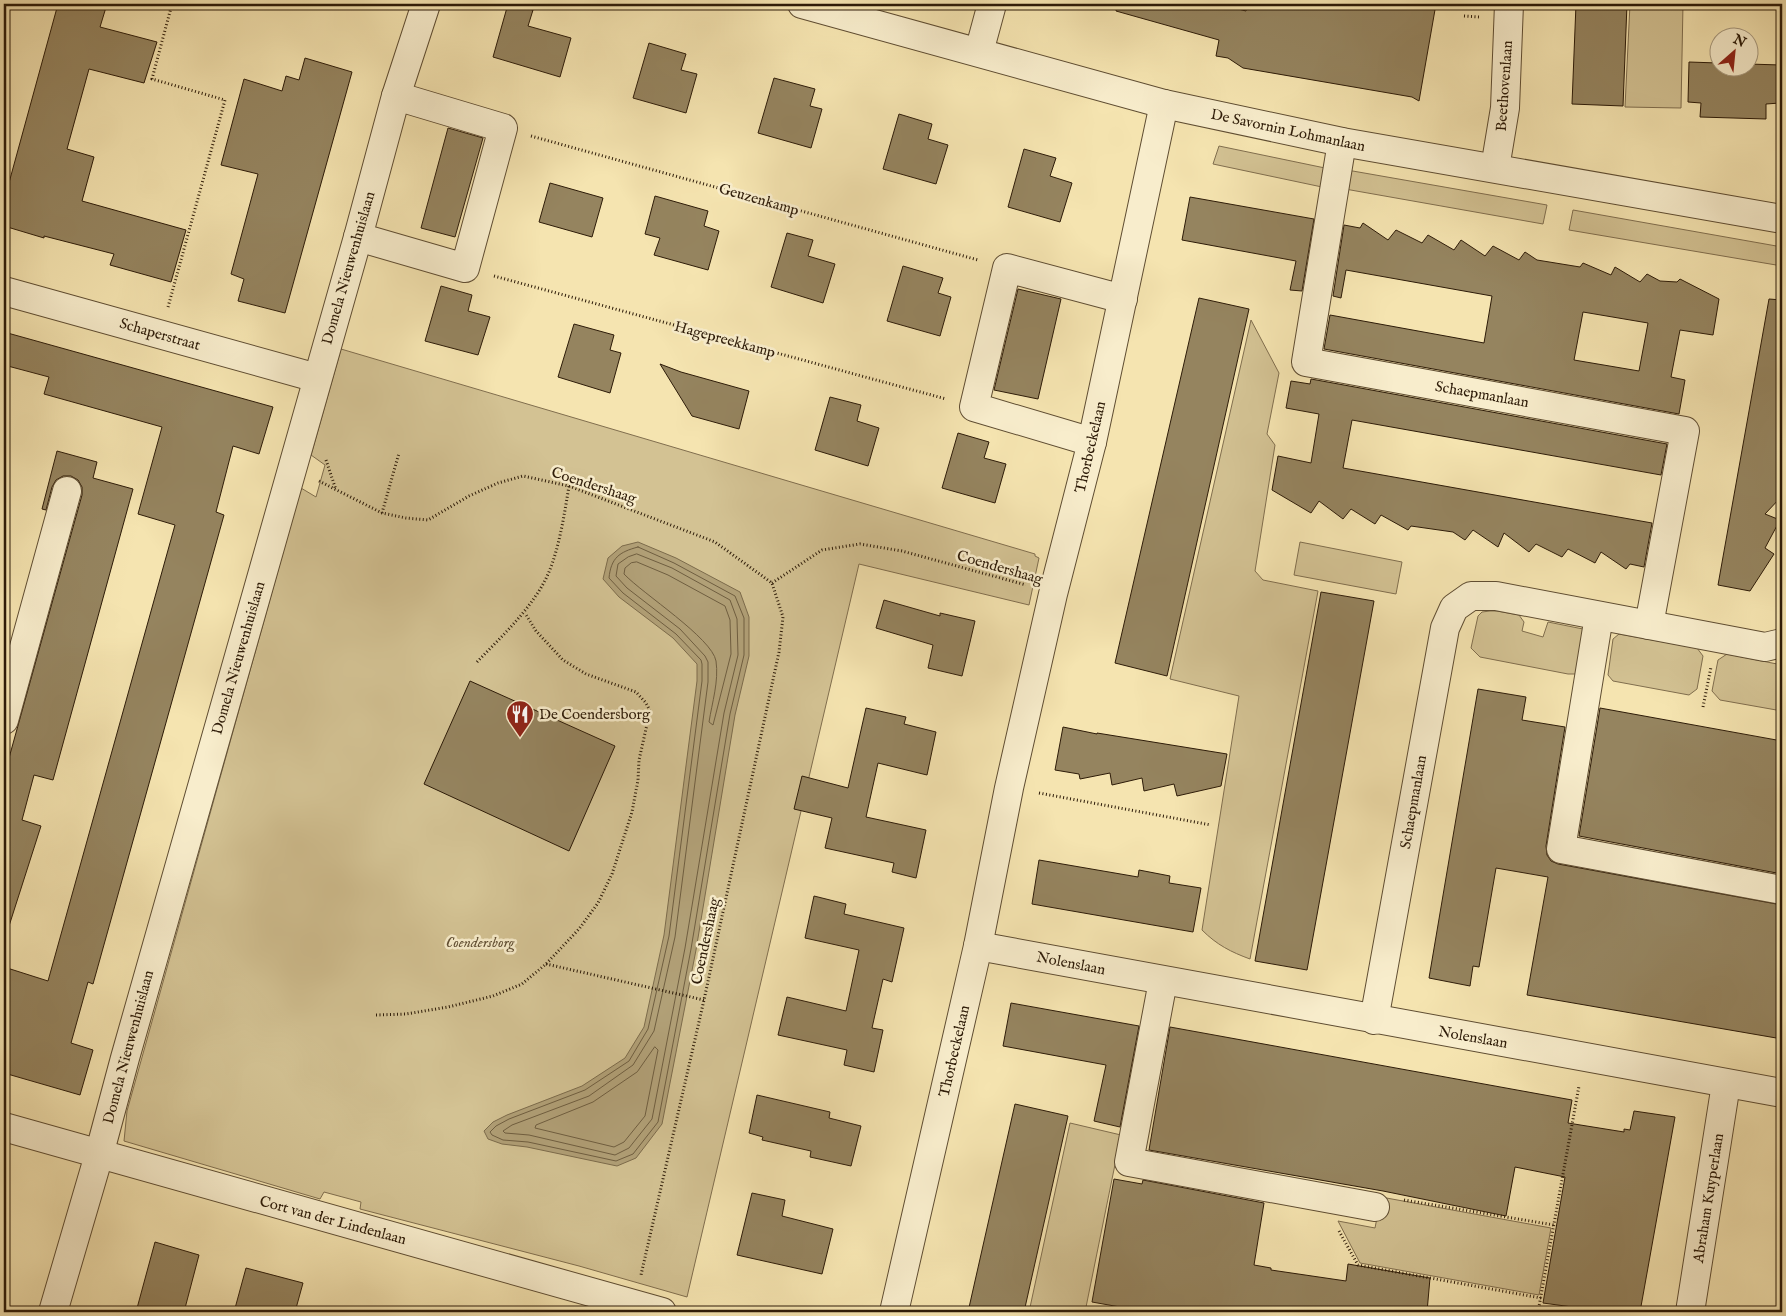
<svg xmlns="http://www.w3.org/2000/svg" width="1786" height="1316" viewBox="0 0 1786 1316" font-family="'IM FELL English',serif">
<rect width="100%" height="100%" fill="#f5e4b0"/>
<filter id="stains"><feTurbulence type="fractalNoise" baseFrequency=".004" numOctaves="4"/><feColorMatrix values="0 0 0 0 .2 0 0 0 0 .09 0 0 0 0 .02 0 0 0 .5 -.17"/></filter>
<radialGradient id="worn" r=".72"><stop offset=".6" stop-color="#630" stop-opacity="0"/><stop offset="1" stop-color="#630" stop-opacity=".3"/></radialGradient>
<!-- green -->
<g fill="#d3c293" stroke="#806e4e">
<polygon points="1630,4 1683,4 1681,108 1625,107"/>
<polygon points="1219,146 1325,168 1322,187 1213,164"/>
<polygon points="1347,170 1547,205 1543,224 1345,189"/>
<polygon points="1573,210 1782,247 1782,266 1569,230"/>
<path d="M1251,320L1279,373L1267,434L1275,445L1255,571L1263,580L1318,591L1250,959C1231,952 1217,945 1202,930L1239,696L1170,679Z"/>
<polygon points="341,349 1035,554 1035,556 1039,558 1029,605 859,564 687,1297 579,1266 360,1209 361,1202 324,1192 320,1199 124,1141 127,1111 301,488 316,497 325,465 311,455"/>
<polygon points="1300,542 1402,562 1396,594 1294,575"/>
<polygon points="1490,611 1497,611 1519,615 1524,622 1522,631 1543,637 1548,622 1583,629 1580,674 1568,674 1480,657 1471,648 1478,616 1482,612"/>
<polygon points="1619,634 1697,648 1703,656 1697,689 1689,695 1613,681 1608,675 1613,639"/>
<polygon points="1727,654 1782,665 1782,711 1720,700 1712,691 1718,660"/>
<polygon points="1070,1123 1121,1135 1085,1312 1029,1312"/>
<polygon points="1381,1197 1551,1228 1539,1295 1360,1263 1338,1221 1375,1228"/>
</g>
<!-- water -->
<polygon fill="#b1a077" stroke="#7c6b4b" points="638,542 676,558 740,592 749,617 749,656 735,715 696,950 662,1124 636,1158 617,1166 527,1147 502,1144 488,1139 484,1131 493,1122 507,1115 582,1086 625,1058 644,1027 664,935 697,681 697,664 673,638 619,597 603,579 608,558 622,546"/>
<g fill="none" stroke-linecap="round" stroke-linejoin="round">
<!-- shore -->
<g stroke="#6f5e40" stroke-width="1">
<path d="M638,547L674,563L735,596L744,618V655L730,714L691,949L658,1122L633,1154L616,1161L528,1142L503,1140L492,1135L490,1132L496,1126L509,1119L585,1090L629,1061L648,1029L669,936L702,681V664L701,660L676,634L623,593L609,578C611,558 619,552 638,547Z"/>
<polygon points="637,554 672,568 730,600 737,619 738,655 724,713 685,948 652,1119 629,1148 615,1155 529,1135 505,1133 503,1131 512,1125 589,1096 633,1065 654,1031 675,937 708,682 708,662 705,656 680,629 627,588 616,576 618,564 628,557"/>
<path d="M637,562L668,575L725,606L730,620L731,654L713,725L709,722C712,703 719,681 716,661C712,638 643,594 624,574L625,568L631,563Z"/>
<polygon points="655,1047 658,1050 645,1116 624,1142 614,1147 535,1128 536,1125 593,1102 637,1072"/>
</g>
</g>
<!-- building -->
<g fill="#95845f" stroke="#2d1b08" fill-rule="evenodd">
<polygon points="58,4 107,4 100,27 157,42 144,83 89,69 67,149 94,157 82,201 186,230 171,282 110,265 114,254 44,236 44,238 4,226 4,201"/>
<polygon points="508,4 533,10 528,26 571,38 560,77 493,57"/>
<polygon points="1117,4 1219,4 1246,11 1247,4 1436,4 1419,101 1412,97 1243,68 1228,58 1216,56 1219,40 1116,11"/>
<polygon points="1576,4 1627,4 1623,106 1572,104"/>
<polygon points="649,43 686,54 681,70 697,74 686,113 633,98"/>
<polygon points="305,58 352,72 285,313 238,301 244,279 231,274 258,174 221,165 244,79 282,91 286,76 299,80"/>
<polygon points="1689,62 1718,63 1718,68 1748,68 1748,64 1781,65 1780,103 1766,104 1766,119 1700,117 1701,103 1688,102"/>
<polygon points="774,78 815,89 810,106 822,109 811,148 758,133"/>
<polygon points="899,114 932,124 928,139 948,145 936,184 883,169"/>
<polygon points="448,128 483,138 455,237 421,228"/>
<polygon points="1024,149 1056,158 1050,176 1072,183 1060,222 1008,207"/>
<polygon points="550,183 603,198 592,237 539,222"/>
<polygon points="655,196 708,211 704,226 719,231 708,270 654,255 660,238 645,234"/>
<polygon points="1190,197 1314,219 1302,291 1290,290 1296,261 1182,240"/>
<path d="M1363,223L1388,240L1396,230L1422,243L1428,235L1454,250L1461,240L1485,256L1493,246L1519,260L1525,252L1537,260L1580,267L1583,263L1611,275L1615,267L1640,282L1647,274L1660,281L1677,282L1680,279L1719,299L1713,335L1680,330L1671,377L1685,380L1679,414L1324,349L1330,315L1484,343L1492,296L1346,270L1341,298L1333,296L1344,225L1360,228ZM1583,312L1648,323L1639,371L1574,360Z"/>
<polygon points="787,233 813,240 808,256 835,264 823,303 771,287"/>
<polygon points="903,266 943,278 938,293 951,297 940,336 887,321"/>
<polygon points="441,286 472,295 468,311 490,317 478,355 425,341"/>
<polygon points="1018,289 1061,299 1038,399 994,390"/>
<polygon points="1199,298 1249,309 1167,676 1115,663"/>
<polygon points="1769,299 1782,300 1782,496 1765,514 1780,520 1765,548 1774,554 1750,591 1718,585"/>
<polygon points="574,324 614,335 610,350 621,353 610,393 558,377"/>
<polygon points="4,332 273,407 259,454 233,446 216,512 224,515 93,984 88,982 71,1043 93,1050 80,1095 4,1073 4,967 48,981 175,525 138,514 162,427 44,394 49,377 4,365"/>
<polygon points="660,364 681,372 749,391 739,429 692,416"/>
<polygon points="1311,379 1667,444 1661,475 1352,420 1343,468 1652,523 1644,567 1630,564 1626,569 1601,552 1595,563 1568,549 1562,557 1536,544 1529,552 1504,533 1498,547 1473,530 1465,540 1453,532 1411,526 1408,530 1381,515 1375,524 1351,509 1343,519 1319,501 1311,513 1272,490 1278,456 1311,463 1319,414 1286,408 1291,381 1310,384"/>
<polygon points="830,397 861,405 857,421 879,428 868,466 815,450"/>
<polygon points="958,433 989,442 984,458 1006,464 995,503 942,488"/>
<polygon points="57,451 97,462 93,478 133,489 53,780 34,775 22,820 41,826 9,926 4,925 4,776 82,495 82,487 78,480 71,476 63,476 56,480 52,487 46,510 42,509"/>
<polygon points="1321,592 1374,601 1307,970 1255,961"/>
<polygon points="884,600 940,616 940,613 975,621 962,676 928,668 933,645 876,628"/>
<polygon points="470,681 615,746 569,851 424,784"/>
<polygon points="1478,689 1526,697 1522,720 1565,727 1546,846 1547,855 1551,861 1558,864 1782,905 1782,1039 1527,995 1548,877 1496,868 1479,967 1473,966 1470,986 1429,978"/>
<polygon points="866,708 906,717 904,724 936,732 927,775 878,763 866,817 926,830 916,878 892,872 894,863 825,848 832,818 794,809 802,776 848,788"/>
<polygon points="1600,708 1782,741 1782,874 1579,836"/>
<polygon points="1063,727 1097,734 1097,733 1227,754 1221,786 1177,796 1174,784 1144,791 1142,778 1112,785 1110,773 1080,779 1079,774 1055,770"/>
<polygon points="1039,860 1138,877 1139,870 1170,876 1169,883 1201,888 1193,932 1032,904"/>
<polygon points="814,896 846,904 844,914 904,928 892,982 883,979 872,1028 883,1030 874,1072 844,1065 847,1050 778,1035 787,997 846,1011 859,950 805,938"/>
<polygon points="1011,1003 1139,1026 1120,1127 1094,1121 1106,1065 1003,1046"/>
<polygon points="1170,1027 1572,1100 1568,1123 1624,1132 1624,1129 1630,1130 1634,1111 1675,1117 1640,1312 1609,1312 1543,1303 1565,1177 1515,1167 1506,1216 1383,1191 1149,1150"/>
<polygon points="757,1095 830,1112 829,1118 861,1126 851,1166 810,1157 811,1151 762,1140 763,1137 749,1133"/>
<polygon points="1015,1104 1068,1116 1024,1312 968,1312"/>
<polygon points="1114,1179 1142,1184 1143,1180 1264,1203 1254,1265 1271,1268 1271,1270 1346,1281 1348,1264 1430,1278 1427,1312 1148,1312 1092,1302"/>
<polygon points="752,1193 785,1200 782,1216 833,1229 822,1274 737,1255"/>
<polygon points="155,1242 199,1255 184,1312 136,1312"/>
<polygon points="246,1268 303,1283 295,1312 234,1312"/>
</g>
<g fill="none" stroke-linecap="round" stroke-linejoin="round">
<!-- minor casing -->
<g stroke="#5f4d32" stroke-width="30">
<g id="minor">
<polyline points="802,4 1164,104 1342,142 1782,219"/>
<polyline points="979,52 992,4"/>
<polyline points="1342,142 1306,362 1685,431 1649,625"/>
<polyline points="1495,168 1505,108 1509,4"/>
<polyline points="358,237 465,268 503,128 396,96"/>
<polyline points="4,291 317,378"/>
<polyline points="1092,442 974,407 1007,268 1123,299"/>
<polyline points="1599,616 1561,849 1782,890"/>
<polyline points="4,720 67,491"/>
<polyline points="978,946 1782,1093"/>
<polyline points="1163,981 1129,1162 1375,1207"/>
<polyline points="1374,1020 1445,628 1454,608 1471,596 1496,596 1765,647 1782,643"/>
<polyline points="4,1127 662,1312"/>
<polyline points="53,1312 99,1155 125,1058 358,237 396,96 426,4"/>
<polyline points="894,1312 978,946 1009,788 1053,594 1092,442 1164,104"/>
<polyline points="1690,1312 1726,1084"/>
</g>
</g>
<!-- path -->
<g stroke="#2d1b08" stroke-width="3" stroke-dasharray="1 2.5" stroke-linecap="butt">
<polyline points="1464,16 1480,17"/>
<polyline points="531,136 978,260"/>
<polyline points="494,276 946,399"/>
<polyline points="168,307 225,100 152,79 172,4"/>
<polyline points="326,460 336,490"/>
<polyline points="319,481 382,513 406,518 428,520 469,496 498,483 523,476 569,486 715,542 772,583 783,617 779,652 704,1000 641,1275"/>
<polyline points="382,513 399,453"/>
<polyline points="772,583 822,550 860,544 902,551 1026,585"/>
<path d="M477,662C500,638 525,615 542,586C558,559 564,516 569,486"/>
<polyline points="1703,707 1711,667"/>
<polyline points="1039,793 1211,825"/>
<polyline points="546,964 704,1000"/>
<polyline points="376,1015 406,1014 448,1007 493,996 522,984 546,964 579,929 598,903 612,874 632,812 638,780 639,760 650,711 646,703 636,692 586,674 563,660 536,631 525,613"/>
<polyline points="1404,1200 1554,1225"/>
<polyline points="1339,1231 1358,1265 1541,1298"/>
<polyline points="1538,1312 1579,1086"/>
</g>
<!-- minor -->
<use href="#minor" stroke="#f8edcc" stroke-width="28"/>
</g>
<!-- icons -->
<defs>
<g id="restaurant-pin" transform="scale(1.4375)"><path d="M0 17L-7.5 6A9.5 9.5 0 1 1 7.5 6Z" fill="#8f2418" stroke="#f8edcc"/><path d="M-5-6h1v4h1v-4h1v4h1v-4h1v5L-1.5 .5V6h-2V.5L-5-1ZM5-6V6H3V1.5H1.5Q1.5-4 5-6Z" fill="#fff"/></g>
</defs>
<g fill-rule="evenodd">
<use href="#restaurant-pin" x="520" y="714"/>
</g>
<g text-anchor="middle" stroke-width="5" stroke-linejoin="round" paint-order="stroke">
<!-- street labels -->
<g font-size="15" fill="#2d1b08" stroke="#f8edcc">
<text transform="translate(1504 86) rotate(-86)" y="5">Beethovenlaan</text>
<text transform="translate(1288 130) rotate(12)" y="5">De Savornin Lohmanlaan</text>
<text transform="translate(759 199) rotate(16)" y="5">Geuzenkamp</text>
<text transform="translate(348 268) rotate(-74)" y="5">Domela Nieuwenhuislaan</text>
<text transform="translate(160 334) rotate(16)" y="5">Schaperstraat</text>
<text transform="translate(725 339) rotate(15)" y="5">Hagepreekkamp</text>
<text transform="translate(1482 394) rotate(10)" y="5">Schaepmanlaan</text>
<text transform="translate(1090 447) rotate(-77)" y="5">Thorbeckelaan</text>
<text transform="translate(594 485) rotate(18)" y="5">Coendershaag</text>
<text transform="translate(1000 567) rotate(16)" y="5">Coendershaag</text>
<text transform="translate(238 658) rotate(-74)" y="5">Domela Nieuwenhuislaan</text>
<text transform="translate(1413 802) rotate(-80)" y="5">Schaepmanlaan</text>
<text transform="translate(705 941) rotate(-78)" y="5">Coendershaag</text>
<text transform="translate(1071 963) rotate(11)" y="5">Nolenslaan</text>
<text transform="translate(1473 1037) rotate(10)" y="5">Nolenslaan</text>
<text transform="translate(128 1047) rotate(-75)" y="5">Domela Nieuwenhuislaan</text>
<text transform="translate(954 1051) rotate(-77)" y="5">Thorbeckelaan</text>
<text transform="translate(1708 1198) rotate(-81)" y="5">Abraham Kuyperlaan</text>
<text transform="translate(333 1220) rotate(15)" y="5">Cort van der Lindenlaan</text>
</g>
<!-- poi labels -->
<g font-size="15" fill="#2d1b08" stroke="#f8edcc" text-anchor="start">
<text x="539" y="719">De Coendersborg</text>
</g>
<!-- park labels -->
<g font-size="15" font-style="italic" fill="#5f4d32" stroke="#f8edcc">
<text x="480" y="947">Coendersborg</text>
</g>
</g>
<!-- margin -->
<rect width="1786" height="1316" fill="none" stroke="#f5e4b0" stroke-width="20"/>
<rect x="5" y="5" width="1776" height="1306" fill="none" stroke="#2d1b08" stroke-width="2.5"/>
<rect x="10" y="10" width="1766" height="1296" fill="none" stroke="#2d1b08"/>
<!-- north arrow -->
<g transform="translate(1734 52) rotate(27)"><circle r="24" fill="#f8edcc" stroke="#a7997e"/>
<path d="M0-4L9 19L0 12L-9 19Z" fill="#8f2418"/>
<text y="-8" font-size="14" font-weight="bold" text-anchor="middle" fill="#2d1b08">N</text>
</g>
<rect width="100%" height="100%" filter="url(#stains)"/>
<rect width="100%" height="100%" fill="url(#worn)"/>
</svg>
